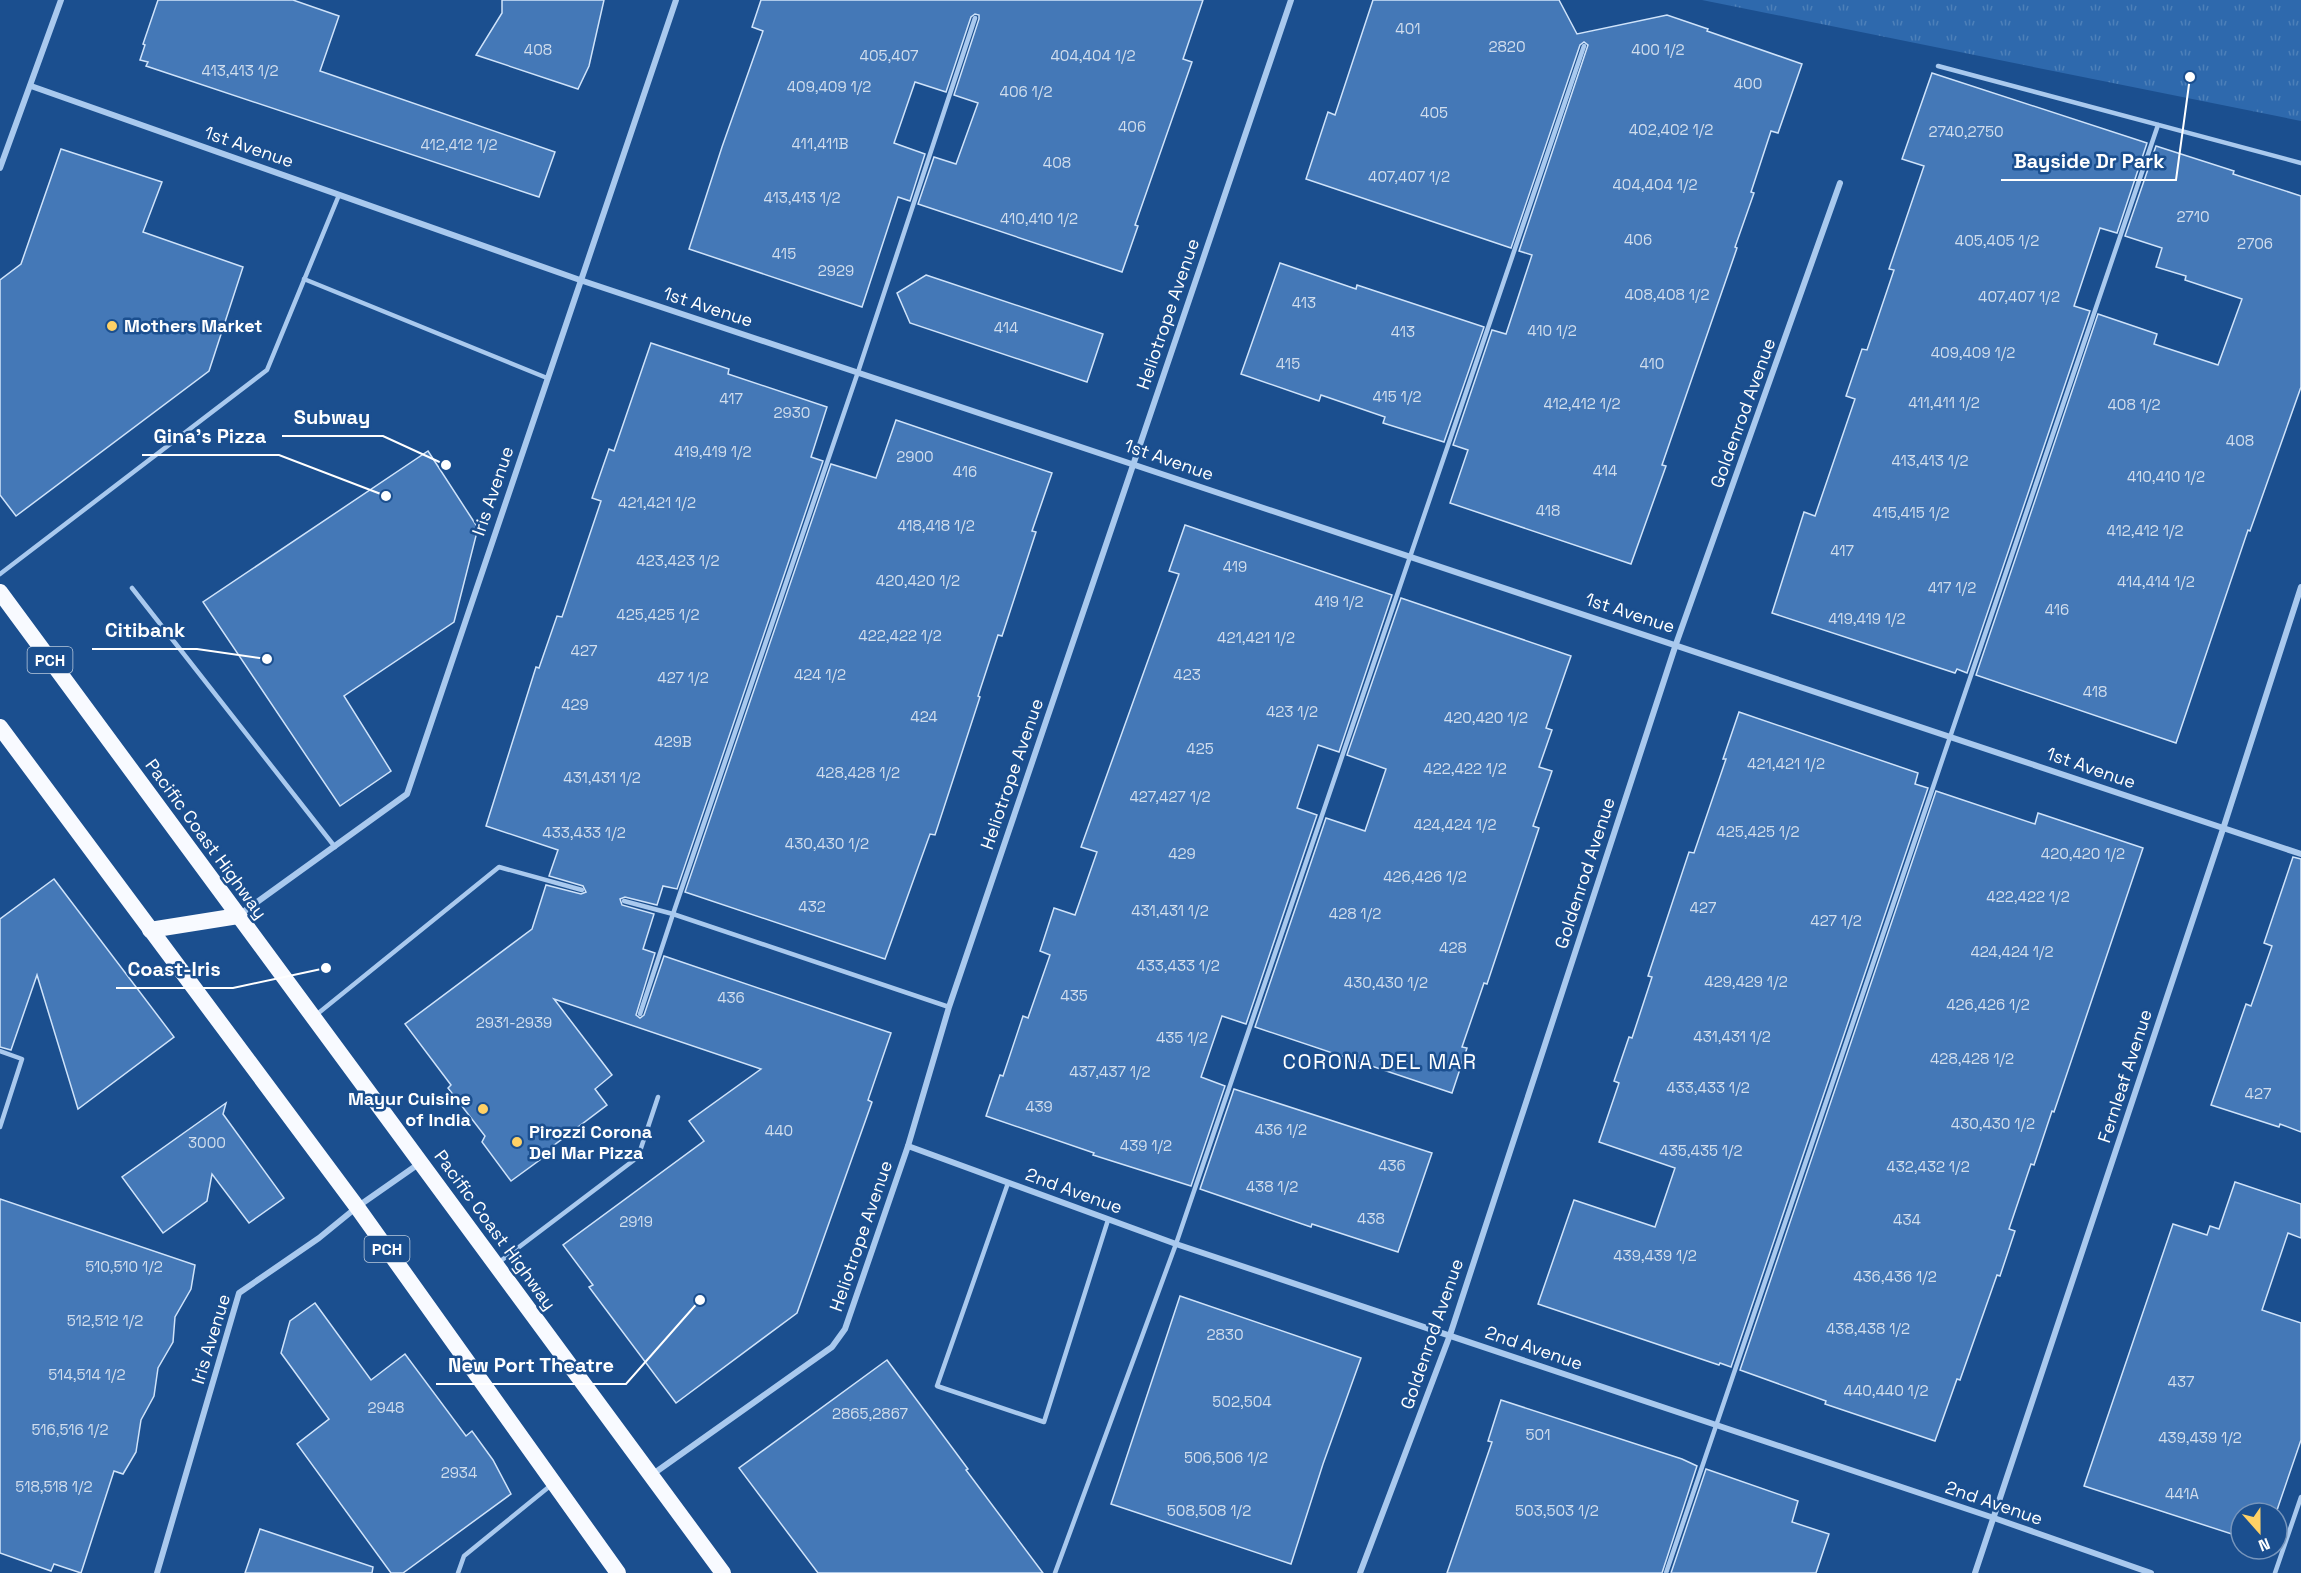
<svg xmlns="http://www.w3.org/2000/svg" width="2301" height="1573" viewBox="0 0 2301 1573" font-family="'Space Grotesk',sans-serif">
<defs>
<pattern id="grass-tufts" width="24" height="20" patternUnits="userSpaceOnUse" patternTransform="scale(1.5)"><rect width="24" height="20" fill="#2e69ad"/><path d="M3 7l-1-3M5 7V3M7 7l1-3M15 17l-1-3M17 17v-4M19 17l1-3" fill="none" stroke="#4d80b9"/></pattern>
</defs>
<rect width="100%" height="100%" fill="#1b4f8f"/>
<!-- grass -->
<polygon fill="url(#grass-tufts)" points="1702,0 2301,0 2301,121"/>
<!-- building -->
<g fill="#4478b7" stroke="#cfe3fa" stroke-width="1.5">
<polygon points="158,0 293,0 339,16 320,71 555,152 539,197 146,66 148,62 140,60 145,45 143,44"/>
<polygon points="502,0 604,0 589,66 578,89 476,55 502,13"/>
<polygon points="761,0 1203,0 1183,59 1192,62 1135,225 1138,226 1122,272 918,204 934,157 956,164 978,103 954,95 979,19 979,15 975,14 971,17 946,92 915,82 894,143 925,154 910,201 898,197 862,307 689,249 722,147 763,31 752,27"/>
<polygon points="1373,0 1559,0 1577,34 1667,15 1708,29 1707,31 1802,64 1778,133 1771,131 1751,192 1754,193 1735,247 1737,248 1662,465 1666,466 1631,564 1450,503 1468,450 1453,445 1492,330 1506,334 1532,255 1519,251 1588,45 1584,42 1580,45 1511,248 1306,179 1328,112 1335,115"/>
<polygon points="1932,73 2147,143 2117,233 2100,228 2074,306 2090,311 1967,673 1957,669 1955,673 1772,613 1804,512 1815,516 1855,399 1846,396 1862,349 1867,350 1894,270 1889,269 1924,166 1902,159"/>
<polygon points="2156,146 2234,171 2233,174 2301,196 2301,387 2250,531 2248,530 2176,743 1976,675 2098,314 2157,334 2154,344 2218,365 2242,299 2185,280 2186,276 2156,267 2162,248 2125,236"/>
<polygon points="61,149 162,182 143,232 243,267 209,371 16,516 0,495 0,280 21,264"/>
<polygon points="1280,263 1356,289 1357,285 1484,327 1444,442 1383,423 1385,417 1321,395 1319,401 1241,374"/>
<polygon points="926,275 1103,334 1087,382 910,323 897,293"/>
<polygon points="651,343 729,369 728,374 827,407 811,457 823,461 677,889 663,886 657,905 625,897 620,899 622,905 654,914 643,949 655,953 636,1015 640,1018 644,1015 664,956 891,1033 868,1100 872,1102 797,1313 676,1403 589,1287 593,1285 563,1245 704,1141 689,1121 761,1069 554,999 612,1075 595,1089 607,1105 553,1146 552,1151 511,1181 482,1142 485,1136 448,1088 451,1085 405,1024 532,929 546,885 581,894 586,892 583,886 549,876 558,850 486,826 536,667 539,668 557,616 562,617 601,501 592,498 609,449 614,451"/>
<polygon points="896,420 1052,473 1032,531 1036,532 1002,636 998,635 978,696 980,697 935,835 930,834 885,959 685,892 831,464 876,478"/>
<polygon points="428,451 478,528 454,622 344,696 391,771 340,806 203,602"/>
<polygon points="1185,525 1392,595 1339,752 1318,745 1297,808 1317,815 1246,1024 1222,1016 1201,1077 1225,1086 1191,1186 1093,1155 1094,1153 986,1116 1000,1075 1003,1076 1023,1016 1028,1018 1050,955 1040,951 1054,908 1075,915 1097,852 1081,847 1179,574 1169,571"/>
<polygon points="1401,598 1571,656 1546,728 1552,730 1539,767 1552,771 1533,826 1539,828 1487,984 1484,983 1462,1047 1467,1048 1452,1093 1255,1027 1326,818 1365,831 1386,769 1347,755"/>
<polygon points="1739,712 1918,773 1915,784 1928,788 1731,1367 1720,1363 1719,1365 1538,1304 1574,1200 1655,1227 1675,1168 1599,1142 1619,1083 1614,1081 1629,1037 1632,1038 1652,977 1648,976 1689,852 1694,853 1726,759 1723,759"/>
<polygon points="1936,791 2035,824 2038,813 2143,848 2054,1112 2052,1111 2034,1165 2031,1164 2009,1229 2015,1231 2000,1276 1997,1275 1960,1380 1957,1379 1935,1441 1825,1404 1826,1401 1740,1370"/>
<polygon points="2293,857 2301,859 2301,1132 2280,1124 2279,1127 2211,1105 2246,1004 2251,1006 2272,946 2264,943"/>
<polygon points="54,879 174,1037 78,1109 37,975 11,1050 0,1047 0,919"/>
<polygon points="1234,1089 1432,1153 1398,1252 1312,1224 1311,1227 1200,1189"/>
<polygon points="226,1103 223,1114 284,1198 249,1223 212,1174 207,1201 163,1233 122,1177"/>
<polygon points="2235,1182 2301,1204 2301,1238 2288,1233 2262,1310 2301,1323 2301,1440 2276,1513 2241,1513 2241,1537 2084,1486 2173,1224 2207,1235 2210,1226 2219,1229"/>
<polygon points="0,1199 195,1265 191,1289 175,1317 173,1342 158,1368 154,1396 141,1420 136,1452 123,1474 114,1471 81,1573 54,1564 51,1571 0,1553"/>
<polygon points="1180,1296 1361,1358 1323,1464 1291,1564 1111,1504"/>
<polygon points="315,1303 371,1380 405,1354 466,1436 472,1431 493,1460 511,1494 403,1573 391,1573 297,1444 329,1419 281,1353 290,1321"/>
<polygon points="887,1360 968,1469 966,1470 1043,1573 818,1573 739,1468"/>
<polygon points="1501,1400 1682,1459 1697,1466 1662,1573 1447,1573 1492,1442 1488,1441"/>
<polygon points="1706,1469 1798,1501 1792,1522 1829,1534 1816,1573 1671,1573"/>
<polygon points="260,1529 373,1567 372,1573 245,1573"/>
</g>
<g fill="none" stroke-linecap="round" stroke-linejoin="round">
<!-- service -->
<g stroke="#a9c9ee" stroke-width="4.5">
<polyline points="1938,66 2301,163"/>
<polyline points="304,279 547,378"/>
<polyline points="0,574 267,370 339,195"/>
<polyline points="132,588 335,847"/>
<polyline points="624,901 673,914 640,1014"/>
<polyline points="949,1007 673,914 858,372 975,18"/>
<polyline points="316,1015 499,867 582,890"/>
<polyline points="0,1051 22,1059 0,1127"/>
<polyline points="1008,1183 937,1386 1044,1422 1108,1220"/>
<polyline points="498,1263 638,1157 658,1097"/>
<polyline points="458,1573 464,1556 550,1486"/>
<polyline points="1055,1573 1176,1244 1584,46"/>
<polyline points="1666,1573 2158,125"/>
<polyline points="2275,1573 2301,1497"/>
</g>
<!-- minor -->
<g stroke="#a9c9ee" stroke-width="6">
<polyline points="31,86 580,280 2301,854"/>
<polyline points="0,168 61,0"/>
<polyline points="239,915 407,794 676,0"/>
<polyline points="908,1146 1176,1244 1994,1518 2151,1573"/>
<polyline points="653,1474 832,1347 845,1329 908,1146 949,1007 1291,0"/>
<polyline points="157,1573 239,1293 319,1238 357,1207 420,1163"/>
<polyline points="1360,1573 1450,1335 1676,644 1840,183"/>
<polyline points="1975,1573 2223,829 2301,587"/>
</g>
<!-- trunk -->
<g stroke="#f8faff" stroke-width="16">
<polyline points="0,592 723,1573"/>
<polyline points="0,727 357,1207 618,1573"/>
<polyline points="150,930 238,916"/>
</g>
</g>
<!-- markers -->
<g fill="#ffd166" stroke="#1b4f8f" stroke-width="2">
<circle cx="112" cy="326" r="6"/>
<circle cx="483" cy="1109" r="6"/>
<circle cx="517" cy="1142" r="6"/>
</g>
<g text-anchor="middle" stroke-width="5" stroke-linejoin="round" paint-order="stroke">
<!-- number labels -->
<g font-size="15" fill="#d0dded">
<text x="1408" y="34">401</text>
<text x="1507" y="52">2820</text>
<text x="538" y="55">408</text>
<text x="1658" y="55">400 1/2</text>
<text x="889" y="61">405,407</text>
<text x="1093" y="61">404,404 1/2</text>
<text x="240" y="76">413,413 1/2</text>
<text x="1748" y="89">400</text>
<text x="829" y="92">409,409 1/2</text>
<text x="1026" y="97">406 1/2</text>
<text x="1434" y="118">405</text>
<text x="1132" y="132">406</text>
<text x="1671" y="135">402,402 1/2</text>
<text x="1966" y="137">2740,2750</text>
<text x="820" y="149">411,411B</text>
<text x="459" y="150">412,412 1/2</text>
<text x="1057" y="168">408</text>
<text x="1409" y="182">407,407 1/2</text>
<text x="1655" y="190">404,404 1/2</text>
<text x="802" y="203">413,413 1/2</text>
<text x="2193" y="222">2710</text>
<text x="1039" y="224">410,410 1/2</text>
<text x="1638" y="245">406</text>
<text x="1997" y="246">405,405 1/2</text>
<text x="2255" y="249">2706</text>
<text x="784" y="259">415</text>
<text x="836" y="276">2929</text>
<text x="1667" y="300">408,408 1/2</text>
<text x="2019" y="302">407,407 1/2</text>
<text x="1304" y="308">413</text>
<text x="1006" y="333">414</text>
<text x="1552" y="336">410 1/2</text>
<text x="1403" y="337">413</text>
<text x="1973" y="358">409,409 1/2</text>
<text x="1288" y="369">415</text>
<text x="1652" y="369">410</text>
<text x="1397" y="402">415 1/2</text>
<text x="731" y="404">417</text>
<text x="1944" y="408">411,411 1/2</text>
<text x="1582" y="409">412,412 1/2</text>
<text x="2134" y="410">408 1/2</text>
<text x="792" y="418">2930</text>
<text x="2240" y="446">408</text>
<text x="713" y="457">419,419 1/2</text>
<text x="915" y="462">2900</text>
<text x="1930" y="466">413,413 1/2</text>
<text x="1605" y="476">414</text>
<text x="965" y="477">416</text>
<text x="2166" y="482">410,410 1/2</text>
<text x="657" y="508">421,421 1/2</text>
<text x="1548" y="516">418</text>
<text x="1911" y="518">415,415 1/2</text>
<text x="936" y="531">418,418 1/2</text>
<text x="2145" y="536">412,412 1/2</text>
<text x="1842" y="556">417</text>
<text x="678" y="566">423,423 1/2</text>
<text x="1235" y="572">419</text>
<text x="918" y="586">420,420 1/2</text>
<text x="2156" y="587">414,414 1/2</text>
<text x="1952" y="593">417 1/2</text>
<text x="1339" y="607">419 1/2</text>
<text x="2057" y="615">416</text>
<text x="658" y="620">425,425 1/2</text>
<text x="1867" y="624">419,419 1/2</text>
<text x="900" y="641">422,422 1/2</text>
<text x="1256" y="643">421,421 1/2</text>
<text x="584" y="656">427</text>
<text x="820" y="680">424 1/2</text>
<text x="1187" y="680">423</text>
<text x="683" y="683">427 1/2</text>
<text x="2095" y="697">418</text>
<text x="575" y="710">429</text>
<text x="1292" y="717">423 1/2</text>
<text x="924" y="722">424</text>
<text x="1486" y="723">420,420 1/2</text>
<text x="673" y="747">429B</text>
<text x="1200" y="754">425</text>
<text x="1786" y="769">421,421 1/2</text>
<text x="1465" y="774">422,422 1/2</text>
<text x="858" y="778">428,428 1/2</text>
<text x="602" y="783">431,431 1/2</text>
<text x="1170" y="802">427,427 1/2</text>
<text x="1455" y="830">424,424 1/2</text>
<text x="1758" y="837">425,425 1/2</text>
<text x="584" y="838">433,433 1/2</text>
<text x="827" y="849">430,430 1/2</text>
<text x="1182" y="859">429</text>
<text x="2083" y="859">420,420 1/2</text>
<text x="1425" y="882">426,426 1/2</text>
<text x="2028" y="902">422,422 1/2</text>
<text x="812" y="912">432</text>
<text x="1703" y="913">427</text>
<text x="1170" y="916">431,431 1/2</text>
<text x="1355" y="919">428 1/2</text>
<text x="1836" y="926">427 1/2</text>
<text x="1453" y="953">428</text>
<text x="2012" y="957">424,424 1/2</text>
<text x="1178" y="971">433,433 1/2</text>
<text x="1746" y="987">429,429 1/2</text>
<text x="1386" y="988">430,430 1/2</text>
<text x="1074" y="1001">435</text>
<text x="731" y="1003">436</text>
<text x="1988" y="1010">426,426 1/2</text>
<text x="514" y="1028">2931-2939</text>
<text x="1732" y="1042">431,431 1/2</text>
<text x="1182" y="1043">435 1/2</text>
<text x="1972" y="1064">428,428 1/2</text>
<text x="1110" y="1077">437,437 1/2</text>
<text x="1708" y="1093">433,433 1/2</text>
<text x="2258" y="1099">427</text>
<text x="1039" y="1112">439</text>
<text x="1993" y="1129">430,430 1/2</text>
<text x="1281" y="1135">436 1/2</text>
<text x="779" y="1136">440</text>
<text x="207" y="1148">3000</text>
<text x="1146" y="1151">439 1/2</text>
<text x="1701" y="1156">435,435 1/2</text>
<text x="1392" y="1171">436</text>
<text x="1928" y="1172">432,432 1/2</text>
<text x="1272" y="1192">438 1/2</text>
<text x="1371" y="1224">438</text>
<text x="1907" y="1225">434</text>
<text x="636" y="1227">2919</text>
<text x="1655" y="1261">439,439 1/2</text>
<text x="124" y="1272">510,510 1/2</text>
<text x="1895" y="1282">436,436 1/2</text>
<text x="105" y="1326">512,512 1/2</text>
<text x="1868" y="1334">438,438 1/2</text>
<text x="1225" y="1340">2830</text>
<text x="87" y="1380">514,514 1/2</text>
<text x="2181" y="1387">437</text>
<text x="1886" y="1396">440,440 1/2</text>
<text x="1242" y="1407">502,504</text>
<text x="386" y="1413">2948</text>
<text x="870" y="1419">2865,2867</text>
<text x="70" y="1435">516,516 1/2</text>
<text x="1538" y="1440">501</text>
<text x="2200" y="1443">439,439 1/2</text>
<text x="1226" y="1463">506,506 1/2</text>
<text x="459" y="1478">2934</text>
<text x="54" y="1492">518,518 1/2</text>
<text x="2182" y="1499">441A</text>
<text x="1209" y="1516">508,508 1/2</text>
<text x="1557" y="1516">503,503 1/2</text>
</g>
<!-- shield labels -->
<g fill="#1b4f8f" stroke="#bbcadd" stroke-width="1.5">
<rect x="27.5" y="647" width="45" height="26" rx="4.5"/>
<rect x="364.5" y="1236" width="45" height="26" rx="4.5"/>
</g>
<g font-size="16" font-weight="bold" fill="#fff">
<text x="50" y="666">PCH</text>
<text x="387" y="1255">PCH</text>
</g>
<!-- street labels -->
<g font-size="18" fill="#fff" stroke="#1b4f8f">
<text transform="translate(249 147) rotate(19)" y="6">1st Avenue</text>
<text transform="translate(708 307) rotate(18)" y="6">1st Avenue</text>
<text transform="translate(1168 314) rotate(-71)" y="6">Heliotrope Avenue</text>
<text transform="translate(1743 413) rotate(-70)" y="6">Goldenrod Avenue</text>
<text transform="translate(1169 460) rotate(19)" y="6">1st Avenue</text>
<text transform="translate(493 491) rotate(-71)" y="6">Iris Avenue</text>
<text transform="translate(1630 613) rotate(18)" y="6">1st Avenue</text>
<text transform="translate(2091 768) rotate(19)" y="6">1st Avenue</text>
<text transform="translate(1012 774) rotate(-71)" y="6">Heliotrope Avenue</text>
<text transform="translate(206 839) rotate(54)" y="6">Pacific Coast Highway</text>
<text transform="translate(1585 873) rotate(-72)" y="6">Goldenrod Avenue</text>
<text transform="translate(2125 1076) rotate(-72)" y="6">Fernleaf Avenue</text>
<text transform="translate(1074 1191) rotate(20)" y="6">2nd Avenue</text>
<text transform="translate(495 1230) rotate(54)" y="6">Pacific Coast Highway</text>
<text transform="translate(861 1236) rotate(-71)" y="6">Heliotrope Avenue</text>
<text transform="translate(1432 1334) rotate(-71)" y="6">Goldenrod Avenue</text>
<text transform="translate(211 1339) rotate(-73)" y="6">Iris Avenue</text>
<text transform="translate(1534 1348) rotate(19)" y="6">2nd Avenue</text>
<text transform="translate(1994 1503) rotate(19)" y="6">2nd Avenue</text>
</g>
<!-- poi labels -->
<g font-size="18" font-weight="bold" fill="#fff" stroke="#1b4f8f" text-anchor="start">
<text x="124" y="332">Mothers Market</text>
<text x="471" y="1105" text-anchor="end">Mayur Cuisine<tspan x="471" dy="21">of India</tspan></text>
<text x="529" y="1138">Pirozzi Corona<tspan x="529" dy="21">Del Mar Pizza</tspan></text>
</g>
<!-- quarter labels -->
<g font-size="21" letter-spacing="1.5" fill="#fff" stroke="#1b4f8f">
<text x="1380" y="1069">CORONA DEL MAR</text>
</g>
</g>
<!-- callouts -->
<path fill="none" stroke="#fff" stroke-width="2" d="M2190 77L2176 180H2001M446 465L383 436H282M386 496L279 455H142M267 659L197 649H92M326 968L233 988H116M700 1300L626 1384H436"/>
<g fill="#fff" stroke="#1b4f8f" stroke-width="2">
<circle cx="2190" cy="77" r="6"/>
<circle cx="446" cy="465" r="6"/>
<circle cx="386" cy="496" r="6"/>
<circle cx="267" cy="659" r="6"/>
<circle cx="326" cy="968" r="6"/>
<circle cx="700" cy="1300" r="6"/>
</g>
<g font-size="20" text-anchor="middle" font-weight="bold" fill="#fff" stroke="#1b4f8f" stroke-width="5" stroke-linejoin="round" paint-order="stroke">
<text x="2089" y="168">Bayside Dr Park</text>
<text x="332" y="424">Subway</text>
<text x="210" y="443">Gina's Pizza</text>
<text x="145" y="637">Citibank</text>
<text x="174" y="976">Coast-Iris</text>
<text x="531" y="1372">New Port Theatre</text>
</g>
<!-- north arrow -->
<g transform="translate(2259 1531) rotate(159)"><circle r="28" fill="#1b4f8f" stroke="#7695bc" stroke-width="1.5"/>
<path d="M0-4.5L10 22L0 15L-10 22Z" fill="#ffd166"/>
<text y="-9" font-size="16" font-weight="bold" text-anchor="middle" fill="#ffffff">N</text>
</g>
</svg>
